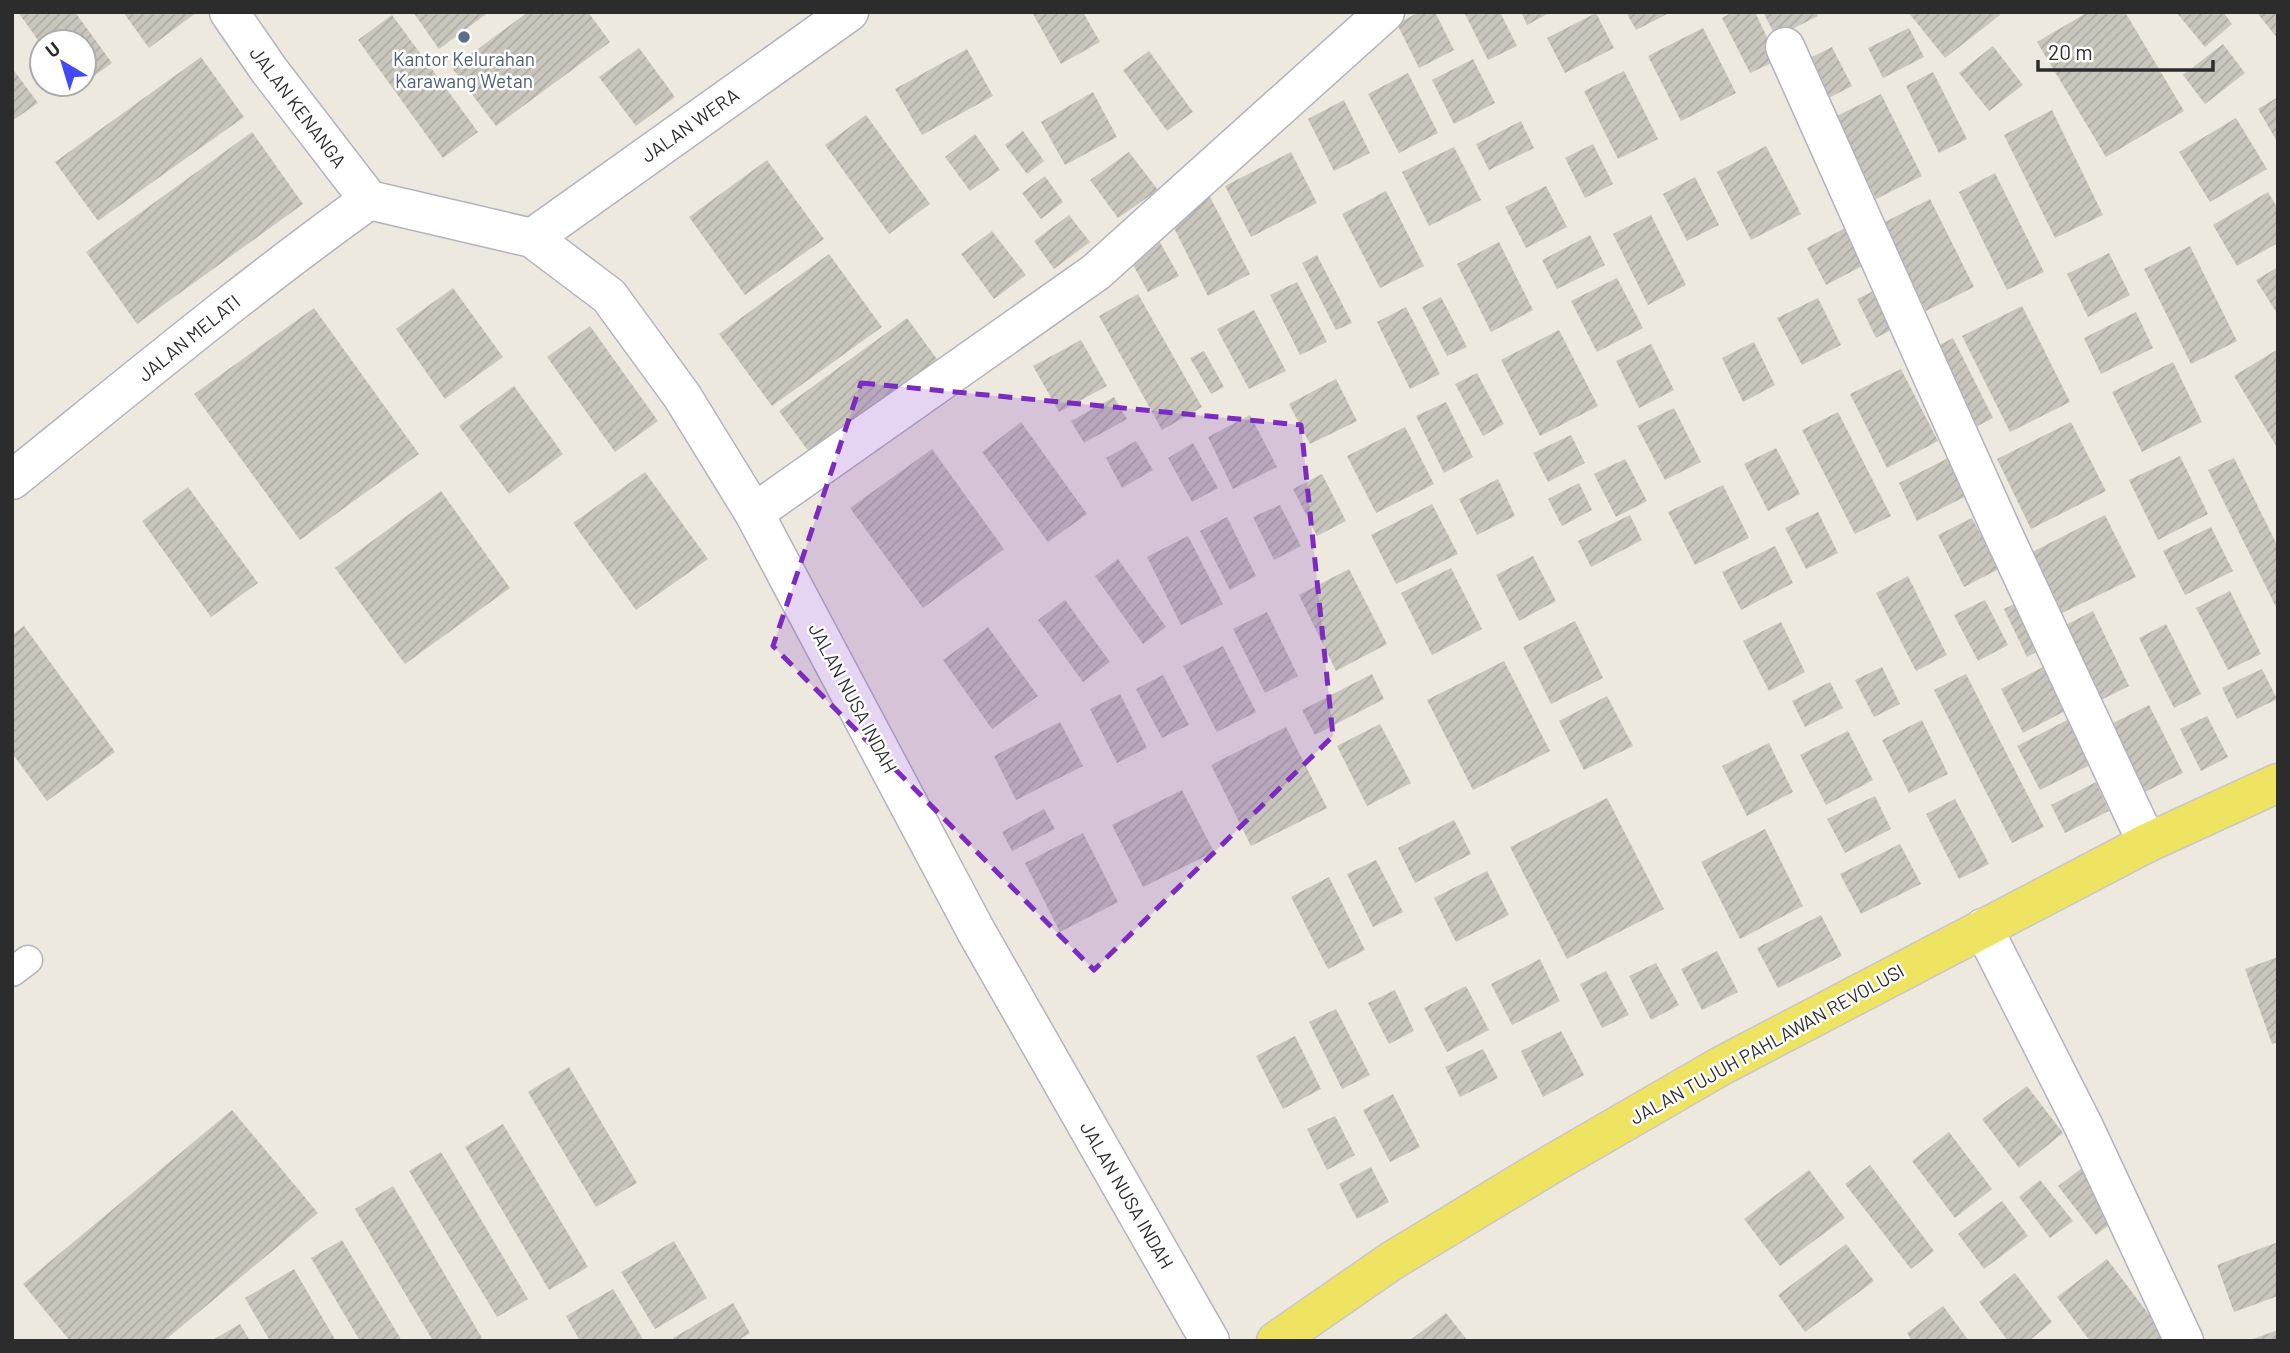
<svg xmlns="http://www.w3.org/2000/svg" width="2290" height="1353" viewBox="0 0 2290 1353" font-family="Barlow,sans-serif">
<defs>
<pattern id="building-hatch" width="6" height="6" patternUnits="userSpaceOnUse" patternTransform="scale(1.75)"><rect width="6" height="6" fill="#c9c7bd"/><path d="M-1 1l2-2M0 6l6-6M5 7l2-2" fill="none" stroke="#adaba3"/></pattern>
</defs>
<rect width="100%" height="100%" fill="#ede9df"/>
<!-- building -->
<g fill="url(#building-hatch)">
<polygon points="18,12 75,12 112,63 84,83 84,42 42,42 42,46"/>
<polygon points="123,12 197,12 149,48"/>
<polygon points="413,12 489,12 439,49"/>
<polygon points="528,12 588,12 610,42 496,126 452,68"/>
<polygon points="1032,12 1083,12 1100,42 1061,64"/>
<polygon points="1419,12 1435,12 1454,50 1419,68 1397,24"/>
<polygon points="1464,12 1500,12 1517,46 1488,60"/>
<polygon points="1521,12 1551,12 1527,25"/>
<polygon points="1626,12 1666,12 1667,14 1636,30"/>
<polygon points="1733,12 1755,12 1778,60 1750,73 1722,18"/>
<polygon points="1763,12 1816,12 1818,16 1776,37"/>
<polygon points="1908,12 1999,12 2000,15 1945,58"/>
<polygon points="2088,12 2125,12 2184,111 2106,157 2037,42"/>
<polygon points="2176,12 2223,12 2232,24 2205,47"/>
<polygon points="2260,12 2278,12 2278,39 2258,14"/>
<polygon points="1596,13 1614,48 1565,73 1547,38"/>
<polygon points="392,15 478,132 443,158 358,40"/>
<polygon points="1703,28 1736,93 1681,121 1648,56"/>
<polygon points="1909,28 1924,57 1883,78 1868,48"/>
<polygon points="2223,44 2245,73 2205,104 2183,75"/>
<polygon points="1993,46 2023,85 1989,111 1959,73"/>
<polygon points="1832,47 1852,86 1815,105 1796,65"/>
<polygon points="639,48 675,97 636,126 599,77"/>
<polygon points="967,49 993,96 922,135 895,89"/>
<polygon points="1149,51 1193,112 1167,131 1123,70"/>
<polygon points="201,57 244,117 98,221 55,162"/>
<polygon points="1473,59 1495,103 1454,124 1432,80"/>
<polygon points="12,68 38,103 12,121"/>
<polygon points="1624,71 1658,139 1618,159 1584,91"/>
<polygon points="1933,72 1967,139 1939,153 1906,86"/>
<polygon points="1408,73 1438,133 1399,153 1368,94"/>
<polygon points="1093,92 1117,137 1065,165 1041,122"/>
<polygon points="1881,94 1922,176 1876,199 1835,117"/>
<polygon points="2278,97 2278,143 2258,109"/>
<polygon points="1344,100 1370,153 1334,171 1308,119"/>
<polygon points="2052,110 2103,215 2055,238 2004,135"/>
<polygon points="866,115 930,204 889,234 825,145"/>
<polygon points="2236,118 2267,169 2210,202 2179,152"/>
<polygon points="1521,121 1534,148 1489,170 1476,144"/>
<polygon points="1023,131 1044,161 1027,174 1005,145"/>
<polygon points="252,132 303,204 137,324 86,252"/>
<polygon points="975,134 1000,170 970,191 945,157"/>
<polygon points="1593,144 1613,184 1585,198 1565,158"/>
<polygon points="1766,146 1801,214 1751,240 1717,172"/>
<polygon points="1454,147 1481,200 1429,226 1402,172"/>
<polygon points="1129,152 1158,190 1118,218 1090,180"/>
<polygon points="1291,152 1317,203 1251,237 1225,186"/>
<polygon points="767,160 824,239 745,295 689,217"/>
<polygon points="1995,173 2044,272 2007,290 1959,192"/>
<polygon points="1045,176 1063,202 1041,219 1022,193"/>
<polygon points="1695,177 1719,225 1687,241 1663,194"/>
<polygon points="1546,186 1567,227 1526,248 1505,207"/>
<polygon points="1386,191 1424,266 1380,288 1342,214"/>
<polygon points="2268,192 2278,209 2278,243 2237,266 2213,225"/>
<polygon points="1208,193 1250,274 1208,296 1167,214"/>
<polygon points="1930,199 1974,287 1926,311 1883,223"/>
<polygon points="1069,215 1090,242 1054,269 1034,241"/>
<polygon points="1651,215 1686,285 1648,305 1613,234"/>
<polygon points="1847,227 1866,264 1826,285 1807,248"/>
<polygon points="992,231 1026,275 994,299 961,254"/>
<polygon points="1590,235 1605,265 1557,289 1542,260"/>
<polygon points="1157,237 1179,276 1148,292 1127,254"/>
<polygon points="1499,242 1533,310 1491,332 1457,264"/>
<polygon points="2190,246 2237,341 2191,364 2144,269"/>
<polygon points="2109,253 2130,295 2088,317 2067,274"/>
<polygon points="829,254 882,327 772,406 719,334"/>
<polygon points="1317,255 1352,323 1336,330 1302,263"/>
<polygon points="2278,267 2278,315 2256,280"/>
<polygon points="1617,278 1643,328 1597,352 1571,301"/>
<polygon points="1297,282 1327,342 1300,355 1270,295"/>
<polygon points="1882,287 1902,324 1876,338 1857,299"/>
<polygon points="453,288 503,357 445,399 396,329"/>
<polygon points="1138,294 1202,407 1162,430 1099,316"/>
<polygon points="1441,297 1467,347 1447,356 1422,307"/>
<polygon points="1818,298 1841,345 1802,365 1777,318"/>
<polygon points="2022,306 2070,402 2010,432 1962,336"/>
<polygon points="1406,307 1440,374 1410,389 1377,322"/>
<polygon points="314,308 419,454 300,540 194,394"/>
<polygon points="1254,310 1286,371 1249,389 1217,329"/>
<polygon points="2136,312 2153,348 2101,374 2084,338"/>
<polygon points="907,318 945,370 817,463 779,411"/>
<polygon points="590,326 658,421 615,452 547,357"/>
<polygon points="1559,330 1598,406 1540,436 1501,360"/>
<polygon points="1953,338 1993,418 1966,432 1926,352"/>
<polygon points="1081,340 1107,386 1059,412 1033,366"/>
<polygon points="1754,342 1775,385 1743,402 1722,358"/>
<polygon points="1651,344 1674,390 1639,408 1616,361"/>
<polygon points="2278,349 2278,449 2234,376"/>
<polygon points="1204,351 1224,387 1211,394 1190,358"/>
<polygon points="2173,362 2202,422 2142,452 2112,392"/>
<polygon points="1901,369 1938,441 1887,468 1850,394"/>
<polygon points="1477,373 1504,424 1483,436 1455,384"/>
<polygon points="1336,379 1357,421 1310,444 1289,404"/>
<polygon points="514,386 563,454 509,494 459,426"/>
<polygon points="1114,397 1127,419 1084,443 1071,421"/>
<polygon points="1446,402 1473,457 1444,473 1416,416"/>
<polygon points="1674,408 1701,462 1665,480 1637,426"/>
<polygon points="1838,412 1891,516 1855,534 1802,430"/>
<polygon points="1250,415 1277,467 1233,489 1208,437"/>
<polygon points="1021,422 1087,514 1048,542 982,452"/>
<polygon points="2071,422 2106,491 2031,529 1997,459"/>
<polygon points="1405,427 1434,484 1376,513 1347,456"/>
<polygon points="1571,435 1585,463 1548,482 1533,453"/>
<polygon points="1136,441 1153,470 1122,488 1106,458"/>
<polygon points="1193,443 1218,488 1192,502 1168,458"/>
<polygon points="1776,448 1800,494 1768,511 1744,464"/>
<polygon points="932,449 1004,549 923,608 850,508"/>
<polygon points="1952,456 1972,493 1917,521 1899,483"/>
<polygon points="2180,456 2208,514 2158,540 2129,480"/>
<polygon points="2234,458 2278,547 2278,611 2208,470"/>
<polygon points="1625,459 1647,501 1616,517 1594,474"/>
<polygon points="645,472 708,559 636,610 573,523"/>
<polygon points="1322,474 1346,521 1317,536 1293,489"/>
<polygon points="1498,479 1515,516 1477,535 1459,499"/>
<polygon points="1579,483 1592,510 1562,526 1548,499"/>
<polygon points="1723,485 1749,538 1695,565 1668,512"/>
<polygon points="188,487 258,583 211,617 142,521"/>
<polygon points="441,491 510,588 405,664 335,568"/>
<polygon points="1432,504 1458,554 1396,584 1371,535"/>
<polygon points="1280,505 1301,546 1274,560 1253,517"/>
<polygon points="1818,512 1838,553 1806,569 1785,528"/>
<polygon points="1630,515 1642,540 1591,567 1578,541"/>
<polygon points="2105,515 2136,577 2058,615 2028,554"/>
<polygon points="1227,517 1256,576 1230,590 1200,531"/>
<polygon points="1972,518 1999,569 1964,587 1938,535"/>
<polygon points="2211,527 2233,571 2185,595 2163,551"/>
<polygon points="1188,536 1223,604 1181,625 1147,557"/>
<polygon points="1775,546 1793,583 1741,610 1722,572"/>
<polygon points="1533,556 1556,601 1519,621 1496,575"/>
<polygon points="1118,559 1166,627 1143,644 1095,576"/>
<polygon points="1451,568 1482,629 1432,655 1401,593"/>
<polygon points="1349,569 1387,644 1336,671 1299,595"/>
<polygon points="1908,576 1947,655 1916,671 1876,593"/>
<polygon points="2230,591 2261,654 2228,670 2196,608"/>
<polygon points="1065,600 1110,662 1083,682 1038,620"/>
<polygon points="1985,600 2008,645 1978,661 1954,615"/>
<polygon points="2022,600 2046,647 2027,657 2004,609"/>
<polygon points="2093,611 2129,686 2095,703 2058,629"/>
<polygon points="1267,612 1298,676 1265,693 1233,629"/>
<polygon points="1575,621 1603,678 1551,704 1523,647"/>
<polygon points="1781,622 1805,672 1769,691 1743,641"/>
<polygon points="2166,624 2201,694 2174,708 2139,638"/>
<polygon points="24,626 115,752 47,801 12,753 12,635"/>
<polygon points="988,627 1038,696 992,729 943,660"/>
<polygon points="1223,646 1256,712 1217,732 1183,666"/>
<polygon points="1504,661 1550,751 1473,790 1427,700"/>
<polygon points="2049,664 2071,708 2023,733 2001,689"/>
<polygon points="1882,667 1900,704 1874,717 1855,680"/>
<polygon points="2262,669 2277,699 2237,719 2222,688"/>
<polygon points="1372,674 1384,699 1315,735 1302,710"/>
<polygon points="1966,674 2044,827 2012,843 1934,690"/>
<polygon points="1163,675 1189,725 1162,738 1136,689"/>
<polygon points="1830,682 1843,708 1805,727 1792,701"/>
<polygon points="1120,694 1147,748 1117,763 1090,709"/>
<polygon points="1607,696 1633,746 1584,770 1559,721"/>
<polygon points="2149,705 2183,773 2135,797 2101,729"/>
<polygon points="2207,716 2228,757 2201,771 2180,729"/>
<polygon points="2071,718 2094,763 2040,790 2017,746"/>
<polygon points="1922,720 1948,774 1909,793 1882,740"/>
<polygon points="1060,722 1083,766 1016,800 994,756"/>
<polygon points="1380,724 1411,783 1367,806 1337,746"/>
<polygon points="1286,727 1327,808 1251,846 1211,765"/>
<polygon points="1848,731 1873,780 1826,805 1800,755"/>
<polygon points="1769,743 1793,792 1747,816 1722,766"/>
<polygon points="2096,782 2109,811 2065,833 2051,805"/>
<polygon points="1182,790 1214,852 1143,887 1112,825"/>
<polygon points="1875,796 1891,829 1845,853 1827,819"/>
<polygon points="1607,798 1664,909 1567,959 1510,847"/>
<polygon points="1955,799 1989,864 1959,879 1926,814"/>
<polygon points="1044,809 1055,829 1012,851 1002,832"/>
<polygon points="1454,820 1471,854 1415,883 1398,848"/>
<polygon points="1765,829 1803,906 1740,939 1701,862"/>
<polygon points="1083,833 1118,902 1060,932 1025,863"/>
<polygon points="1900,844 1921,884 1861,914 1840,874"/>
<polygon points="1376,860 1403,912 1373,927 1347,874"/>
<polygon points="1487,871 1509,915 1456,942 1434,898"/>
<polygon points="1329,877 1365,950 1328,969 1291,897"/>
<polygon points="1821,915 1842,956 1778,988 1757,948"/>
<polygon points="1717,951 1738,992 1702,1010 1681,969"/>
<polygon points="2278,957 2278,1042 2272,1044 2245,969"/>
<polygon points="1540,959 1560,1001 1512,1025 1491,984"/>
<polygon points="1656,963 1679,1005 1651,1020 1629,976"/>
<polygon points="1606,971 1629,1015 1602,1028 1580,984"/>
<polygon points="1466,986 1489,1030 1447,1052 1424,1008"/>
<polygon points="1395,990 1414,1031 1389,1044 1368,1003"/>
<polygon points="1336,1009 1370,1075 1342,1089 1309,1022"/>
<polygon points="1561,1031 1584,1075 1543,1097 1521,1051"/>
<polygon points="1295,1036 1321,1089 1283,1109 1256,1056"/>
<polygon points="1483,1049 1498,1078 1460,1097 1445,1067"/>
<polygon points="569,1067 637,1183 596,1207 528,1092"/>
<polygon points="2027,1086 2063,1133 2019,1168 1982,1119"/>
<polygon points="1393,1094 1420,1147 1390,1162 1363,1110"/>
<polygon points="232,1110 318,1213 164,1341 70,1341 23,1284"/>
<polygon points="1335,1116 1355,1155 1327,1170 1307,1129"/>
<polygon points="503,1124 588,1267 549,1290 465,1147"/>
<polygon points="1949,1132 1992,1189 1955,1218 1912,1161"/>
<polygon points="441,1152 528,1299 497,1317 409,1171"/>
<polygon points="1870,1165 1934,1251 1911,1269 1845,1184"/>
<polygon points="1371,1167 1389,1202 1357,1219 1339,1184"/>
<polygon points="2082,1168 2119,1217 2096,1235 2058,1186"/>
<polygon points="1809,1170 1845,1218 1780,1266 1744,1219"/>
<polygon points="2040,1180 2073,1221 2050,1238 2019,1197"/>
<polygon points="393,1186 482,1338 477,1341 433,1341 355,1209"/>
<polygon points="2002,1201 2028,1236 1984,1269 1958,1234"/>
<polygon points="342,1240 402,1341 360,1341 311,1258"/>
<polygon points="674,1241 707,1298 655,1329 621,1272"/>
<polygon points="2278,1242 2278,1296 2234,1312 2217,1265"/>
<polygon points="1846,1244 1874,1281 1805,1332 1778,1295"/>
<polygon points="2107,1259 2169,1341 2090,1341 2057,1297"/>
<polygon points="294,1269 336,1341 270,1341 245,1298"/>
<polygon points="2015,1273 2052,1322 2029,1341 2008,1341 1979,1302"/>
<polygon points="613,1289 644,1341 580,1341 566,1316"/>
<polygon points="733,1303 750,1333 737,1341 674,1341 673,1338"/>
<polygon points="1943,1306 1969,1341 1912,1341 1907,1333"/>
<polygon points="1446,1313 1468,1341 1409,1341"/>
<polygon points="240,1324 250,1341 211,1341"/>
<polygon points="2278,1330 2278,1341 2250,1341 2250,1340"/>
</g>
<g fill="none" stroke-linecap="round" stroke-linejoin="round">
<!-- service casing -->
<g stroke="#b2b3bf" stroke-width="31">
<polyline id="service" points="12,972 28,960"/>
</g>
<!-- minor casing -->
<g stroke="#b2b3bf" stroke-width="41">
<g id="minor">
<polyline points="229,12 269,70 369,200"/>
<polyline points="1785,47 2003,534 2147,843"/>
<polyline points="369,200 532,238 609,296 682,396 754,513 976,931 1210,1341"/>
<polyline points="532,238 849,12"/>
<path d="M12,480C130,385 246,288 369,200"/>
<polyline points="754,513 1096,272 1385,12"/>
<polyline points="1983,928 2083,1125 2184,1341"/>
</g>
</g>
<!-- primary casing -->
<g stroke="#c8c8c8" stroke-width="41">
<polyline id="primary" points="1276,1341 1393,1260 1550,1165 1721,1066 2147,843 2278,783"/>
</g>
<!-- service -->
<use href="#service" stroke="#fff" stroke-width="28"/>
<!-- minor -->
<use href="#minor" stroke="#fff" stroke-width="38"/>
<!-- primary -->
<use href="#primary" stroke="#efe362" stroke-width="38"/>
</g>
<!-- marked area -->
<path fill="#7b2cbf" fill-opacity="0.2" stroke="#7b2cbf" stroke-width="5" stroke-dasharray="14 9" stroke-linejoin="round" d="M861,383L1301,425L1333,736L1094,970L773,646Z"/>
<!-- markers -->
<circle fill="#5c6f8a" stroke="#fff" stroke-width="2.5" cx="464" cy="37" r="7"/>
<g text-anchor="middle" stroke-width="5" stroke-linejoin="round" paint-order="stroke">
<!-- service labels -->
<g font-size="19" fill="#4e5e75" stroke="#fff">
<text x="464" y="66">Kantor Kelurahan<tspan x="464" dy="22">Karawang Wetan</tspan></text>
</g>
<!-- street labels -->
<g font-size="19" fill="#2c2c2c" stroke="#fff">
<text transform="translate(298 107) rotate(53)" y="7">JALAN KENANGA</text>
<text transform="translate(690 125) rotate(-35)" y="7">JALAN WERA</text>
<text transform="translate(189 338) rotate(-39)" y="7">JALAN MELATI</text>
<text transform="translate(853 698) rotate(62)" y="7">JALAN NUSA INDAH</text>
<text transform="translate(1767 1044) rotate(-29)" y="7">JALAN TUJUH PAHLAWAN REVOLUSI</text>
<text transform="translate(1127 1195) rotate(60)" y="7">JALAN NUSA INDAH</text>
</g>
</g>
<!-- border -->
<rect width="2290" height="1353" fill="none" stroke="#2c2c2c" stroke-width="28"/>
<!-- north arrow -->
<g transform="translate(63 63) rotate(322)"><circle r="33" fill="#ffffff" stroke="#ababab" stroke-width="2"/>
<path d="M0-5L12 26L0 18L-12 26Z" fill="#4249f8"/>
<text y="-10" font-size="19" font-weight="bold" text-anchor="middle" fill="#2c2c2c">U</text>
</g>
<!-- scale -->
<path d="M2038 60v10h175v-10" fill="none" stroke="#2c2c2c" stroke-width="3.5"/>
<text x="2048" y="60" font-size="21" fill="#2c2c2c" stroke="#ffffff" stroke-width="5" paint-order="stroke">20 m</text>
</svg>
